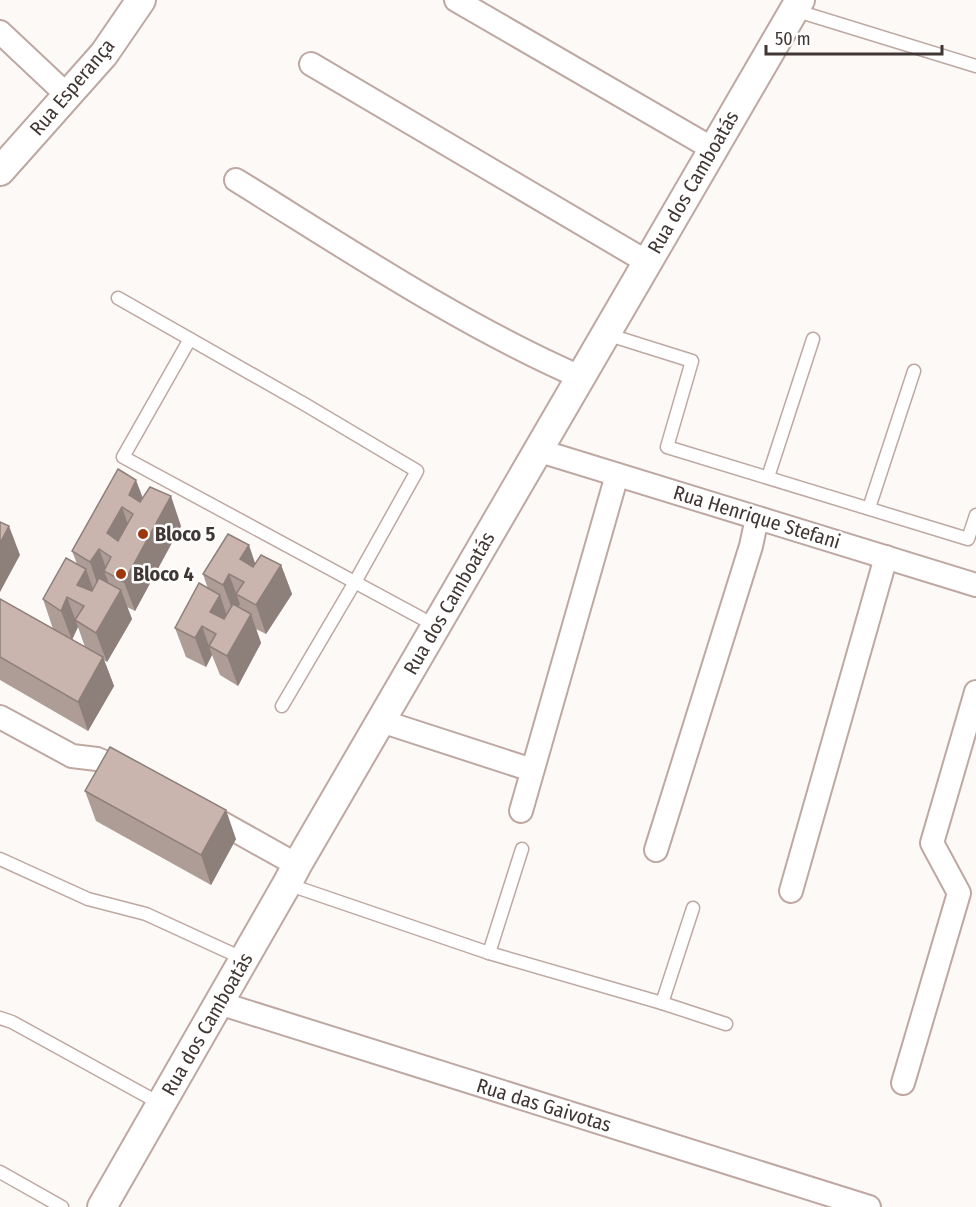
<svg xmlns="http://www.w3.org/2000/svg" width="976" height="1207" viewBox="0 0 976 1207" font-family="'Fira Sans Condensed',sans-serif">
<rect width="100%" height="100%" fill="#fdf9f7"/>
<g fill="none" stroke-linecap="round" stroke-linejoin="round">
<!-- service casing -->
<g stroke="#bea8a1" stroke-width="15">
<g id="service">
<polyline points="794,10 976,66"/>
<polyline points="118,298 306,405 417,471 355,582 282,706"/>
<polyline points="606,334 692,361 667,447 968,539 976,515"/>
<polyline points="190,339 123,457 436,626"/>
<polyline points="768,477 813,339"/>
<polyline points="869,508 914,371"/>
<polyline points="0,859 88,899 146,914 244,959"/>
<polyline points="287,884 489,953 662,1003 726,1024"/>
<polyline points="489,953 522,849"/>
<polyline points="662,1003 693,908"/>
<polyline points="0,1018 12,1022 161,1104"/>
<polyline points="0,1172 62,1207"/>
</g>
</g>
<!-- minor casing -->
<g stroke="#bea8a1" stroke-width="26">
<g id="minor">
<polyline points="456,0 713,149"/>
<polyline points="0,32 67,95"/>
<polyline points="311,64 647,262"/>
<path d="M236,180C346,248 461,325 580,377"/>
<polyline points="537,450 976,585"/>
<polyline points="0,717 72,756 97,759 130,772"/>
<polyline points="381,721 532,770"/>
<polyline points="521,811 617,475"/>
<polyline points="206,814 297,865"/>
<polyline points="656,850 751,546 757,518"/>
<polyline points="791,891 886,557"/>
<polyline points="219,1003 869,1207"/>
<polyline points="903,1083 959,893 932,843 976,692"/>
</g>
</g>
<!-- tertiary casing -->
<g stroke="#bea8a1" stroke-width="32">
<g id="tertiary">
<polyline points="0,171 104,54 141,0"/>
<polyline points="102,1207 287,884 297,865 800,0"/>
</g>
</g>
<!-- service -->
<use href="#service" stroke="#fff" stroke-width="12"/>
<!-- minor -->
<use href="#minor" stroke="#fff" stroke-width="22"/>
<!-- tertiary -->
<use href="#tertiary" stroke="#fff" stroke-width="28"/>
</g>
<!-- wall -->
<g fill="#ae9c96" fill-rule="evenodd">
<path d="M118,469L143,498L181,526L135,611L127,607L132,619L107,662L104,660L114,686L88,731L0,680V599L53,629L43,599L77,564L72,551ZM78,627L85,647L72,639Z"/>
<polygon points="255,564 281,565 292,594 266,634 256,629 261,643 238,686 220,675 212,655 206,667 186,657 175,628 208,589 203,574"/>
<polygon points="85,791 236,839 211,885 96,821"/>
</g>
<!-- shaded-wall -->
<g fill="#8d7f7a">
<polygon points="136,480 147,509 129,495"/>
<polygon points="171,496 181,526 135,611 124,582"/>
<polygon points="122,507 132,537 118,562 107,533"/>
<polygon points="9,526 20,555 0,592 0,543"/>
<polygon points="249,545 259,575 240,559"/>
<polygon points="99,549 108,573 104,571 108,581 100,592 90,562"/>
<polygon points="281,565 292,594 266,634 256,605"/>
<polygon points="86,569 96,598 77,585"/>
<polygon points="229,574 240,604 234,614 223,585"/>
<polygon points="121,590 132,619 107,662 96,633"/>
<polygon points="220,595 230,625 210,612"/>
<polygon points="67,597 78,627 72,640 61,611"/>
<polygon points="251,614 261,643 238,686 227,656"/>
<polygon points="202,626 212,655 206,667 195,638"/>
<polygon points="103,657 114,686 88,731 78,702"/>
<polygon points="226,810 236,839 211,885 201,855"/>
</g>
<!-- building -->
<g fill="#cab5ae" stroke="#8d7f7a" stroke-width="1.5" fill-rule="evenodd">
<path d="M118,469L136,480L129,495L140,502L150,487L171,496L124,582L104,571L111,557L99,549L90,562L72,551ZM122,507L133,514L118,541L107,533Z"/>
<polygon points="0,522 9,526 0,543"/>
<polygon points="228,534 249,545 240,559 253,567 261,555 281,565 256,605 236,594 244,582 229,574 223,585 203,574"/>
<polygon points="66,558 86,569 77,585 92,591 99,578 121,590 96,633 75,620 84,606 67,597 61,611 43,599"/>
<polygon points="199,583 220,595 210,612 224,619 233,604 251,614 227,656 209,646 216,634 202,626 195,638 175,628"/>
<polygon points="0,599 103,657 78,702 0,657"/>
<polygon points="110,747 226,810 201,855 85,791"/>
</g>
<!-- markers -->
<g fill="#9d380e" stroke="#fff" stroke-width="2">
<circle cx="143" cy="534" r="6"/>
<circle cx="121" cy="574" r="6"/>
</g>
<g text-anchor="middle" stroke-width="5" stroke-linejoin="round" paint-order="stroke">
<!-- street labels -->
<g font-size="20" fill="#403734" stroke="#fff">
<text transform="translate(72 87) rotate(-50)" y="7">Rua Esperança</text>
<text transform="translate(693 182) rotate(-60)" y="7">Rua dos Camboatás</text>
<text transform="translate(757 517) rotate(17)" y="7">Rua Henrique Stefani</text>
<text transform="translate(449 603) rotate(-60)" y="7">Rua dos Camboatás</text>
<text transform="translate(207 1024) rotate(-60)" y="7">Rua dos Camboatás</text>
<text transform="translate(544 1105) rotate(17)" y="7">Rua das Gaivotas</text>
</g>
<!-- poi labels -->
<g font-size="20" font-weight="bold" fill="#403734" stroke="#fff" text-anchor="start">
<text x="155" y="541">Bloco 5</text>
<text x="133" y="581">Bloco 4</text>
</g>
</g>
<!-- scale -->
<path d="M766 45v9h176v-9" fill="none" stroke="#403734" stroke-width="3"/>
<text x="775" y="45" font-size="18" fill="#403734" stroke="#ffffff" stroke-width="4.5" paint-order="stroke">50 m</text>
</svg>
